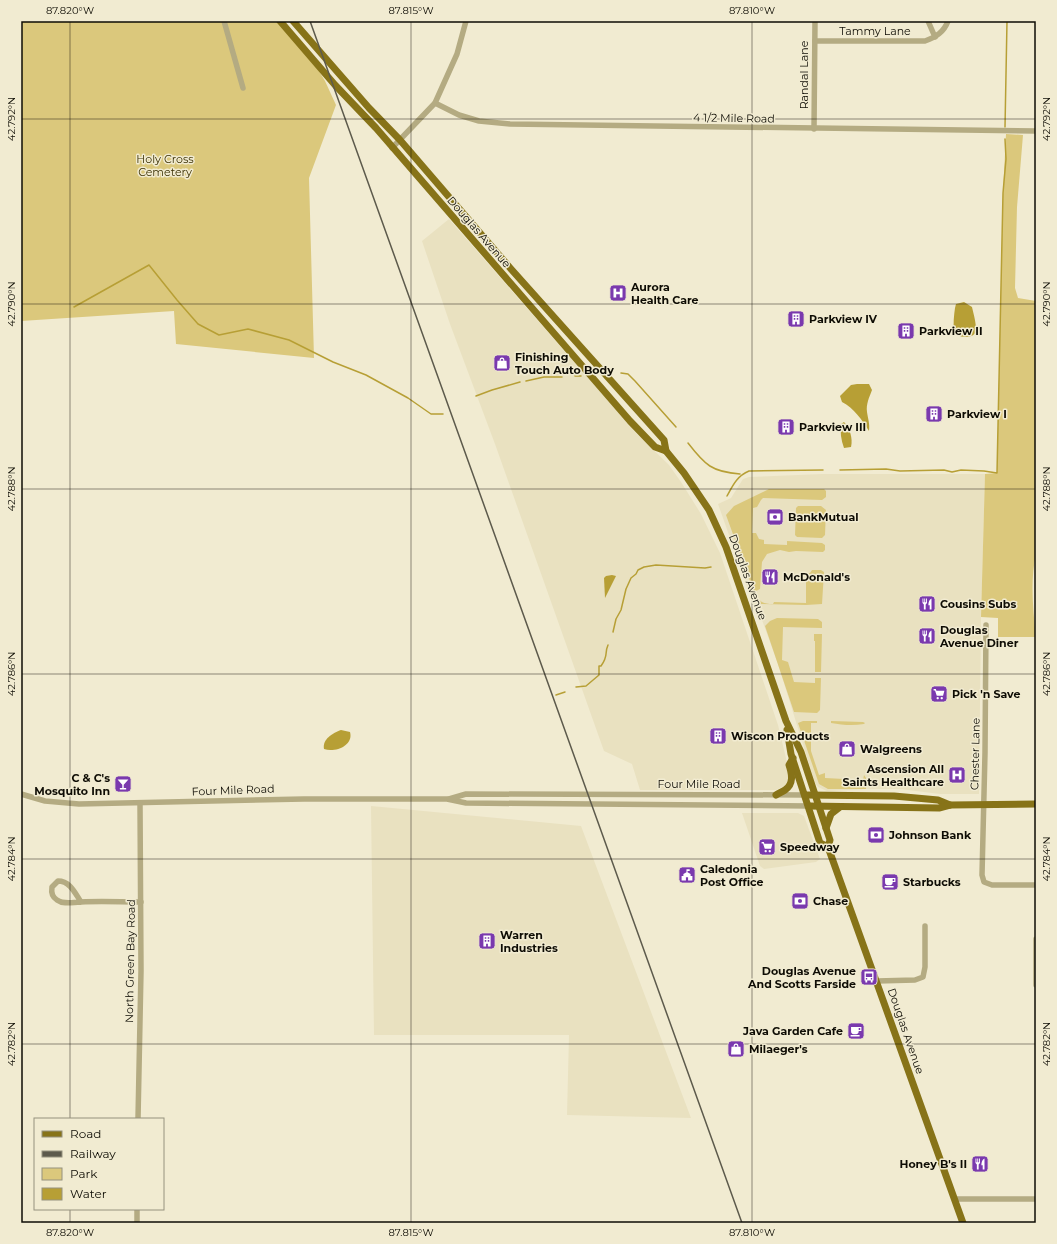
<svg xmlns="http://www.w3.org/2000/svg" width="1057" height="1244" viewBox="0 0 1057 1244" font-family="Montserrat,sans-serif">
<rect width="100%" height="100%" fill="#f1ebd1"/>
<!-- built -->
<g fill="#e9e1c0">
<polygon points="449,219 636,433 669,465 681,482 701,514 720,553 778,725 790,775 788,784 776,790 640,790 632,764 604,751 495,444 450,324 422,241"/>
<polygon points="822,474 985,474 981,617 979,794 940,794 900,789 866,789 827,791 818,787 815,783 778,664 762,620 752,600 718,504 731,498 743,479 749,477"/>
<polygon points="371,806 581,826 691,1118 567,1115 569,1035 374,1035"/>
<polygon points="742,813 798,813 804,816 820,859 816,862 764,869 760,866"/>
</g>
<!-- green -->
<g fill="#dbc87c">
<polygon points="21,21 280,21 308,53 325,81 336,105 309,178 314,358 176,344 174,311 21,321"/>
<path d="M1006,134L1023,135L1017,207L1015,288L1018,298L1036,301V554C1030,581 1033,610 1036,637H998V618L981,617L985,474L997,473L1003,193Z"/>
<polygon points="769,489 824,489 826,491 826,497 822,500 763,498 761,500 757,507 753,508 752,533 756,533 759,539 764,540 764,544 787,545 787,541 822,543 825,545 825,550 823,552 796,551 789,552 780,550 767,554 762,562 760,589 754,592 726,515 734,506"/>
<polygon points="798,506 821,506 826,510 825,535 822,538 797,537 795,535 796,508"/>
<path d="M812,570H821L824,572L822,604L806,605L761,604H758L754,594L756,593C758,602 764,604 773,604L774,602L806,603V573H810Z"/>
<polygon points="777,618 818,619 822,622 822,628 783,627 782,660 788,662 794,682 815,683 815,678 821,678 820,710 817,713 794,712 765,626 770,621"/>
<polygon points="814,634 822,634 821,672 815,672 815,641 814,641"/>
<polygon points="803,721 817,721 817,723 811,723 811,751 819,775 825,773 825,778 863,780 864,775 866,778 866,789 828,789 819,784 798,723"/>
<path d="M831,721L863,722L865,723L864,724C853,726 842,725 831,723Z"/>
</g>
<!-- water -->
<g fill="#b79f35">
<path d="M964,302L972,307C973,312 978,328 975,333C972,339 955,338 954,331C953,324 954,315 955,308L956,304Z"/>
<path d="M857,384H869L872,390C869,398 866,404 867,412C868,419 870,424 869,431C862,420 854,408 842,402L840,396L851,385Z"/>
<path d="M844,422C850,428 853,439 851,447L844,448C841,440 840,432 841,424Z"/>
<polygon points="612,575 616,576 605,598 604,578 606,576"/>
<path d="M341,730L350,732C354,746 334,753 324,749C322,739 333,733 341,730Z"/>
</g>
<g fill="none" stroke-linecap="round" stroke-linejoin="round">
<!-- stream -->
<g stroke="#b79f35" stroke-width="1.5">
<polyline points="1005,127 1007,21"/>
<polyline points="74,307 149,265 177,300 198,324 219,335 248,329 289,340 333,362 366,375 408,398 431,414 443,414"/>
<polyline points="621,373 628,374 635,381 676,427"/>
<polyline points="575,376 581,376"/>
<polyline points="526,381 544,377 562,377"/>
<polyline points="476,396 492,390 520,382"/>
<path d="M688,443C705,465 712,472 740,474"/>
<polyline points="840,470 886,469 900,471 944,470 952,472 961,470 984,471 997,473 1003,193 1006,159 1005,139"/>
<path d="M727,496C733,485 737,476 749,471L823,470"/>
<polyline points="613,632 616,619 621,610 626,589 631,578 636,574 638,570 644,567 656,565 705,568 711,567"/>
<path d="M576,687L586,686L599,675V666H601C609,655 604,654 608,645"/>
<polyline points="556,695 565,692"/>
</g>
<!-- minor -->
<g stroke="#b4ab82" stroke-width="5.5">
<polyline points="224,21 243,88"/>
<polyline points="928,21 935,37"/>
<path d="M815,41H925C936,37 944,32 948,21"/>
<polyline points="435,103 459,115 479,121 510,124 1036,131"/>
<polyline points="814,129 815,21"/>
<polyline points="392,148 435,103 457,54 466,21"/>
<polyline points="986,625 985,753 982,875 984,882 992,885 1036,885"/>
<polyline points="21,794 45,801 79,804 304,799 447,799 466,803 809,806"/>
<polyline points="449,799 466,794 805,795"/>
<path d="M81,902C75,893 70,881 58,881L52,887C51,893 52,897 57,900C64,905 73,902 81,902C101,901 121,902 141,902"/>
<polyline points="1036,939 1036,985"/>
<polyline points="877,981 915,980 923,977 925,967 925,926"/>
<polyline points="138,1119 141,971 140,803"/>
<polyline points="955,1199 1036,1199"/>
<polyline points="137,1223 137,1209"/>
</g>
<!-- major -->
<g stroke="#877318" stroke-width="7">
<polyline points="280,21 335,85 376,128 630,421 655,447 666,451"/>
<polyline points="293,21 369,108 400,140 511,269 664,440 666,451 684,473 709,510 726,547 786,721 801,752 830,840 828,847 963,1223"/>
<polyline points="787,730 791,754 820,843 828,847"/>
<path d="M776,795C779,793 782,792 785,790C794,784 792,774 789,765L793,758"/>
<polyline points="805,795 894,796 938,800 950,805"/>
<polyline points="809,806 939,808 950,805 1036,804"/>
<polyline points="826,828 831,814 840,807"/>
</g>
<!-- rail -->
<polyline stroke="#5d5a4c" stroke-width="1.5" points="310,21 742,1223"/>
</g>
<!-- ticks -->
<path fill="none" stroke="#0e0c04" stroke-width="1" stroke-opacity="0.45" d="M70,21V1119M411,21V1223M752,21V1223M21,119H1036M21,304H1036M21,489H1036M21,674H1036M21,859H1036M21,1044H1036M70,1209V1223"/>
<!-- icons -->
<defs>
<g id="hospital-square" transform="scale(0.9)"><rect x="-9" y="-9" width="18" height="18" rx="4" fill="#7a39ae" stroke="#f1ebd1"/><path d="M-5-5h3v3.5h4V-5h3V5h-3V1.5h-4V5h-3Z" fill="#fff"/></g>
<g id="building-square" transform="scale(0.9)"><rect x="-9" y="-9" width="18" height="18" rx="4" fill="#7a39ae" stroke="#f1ebd1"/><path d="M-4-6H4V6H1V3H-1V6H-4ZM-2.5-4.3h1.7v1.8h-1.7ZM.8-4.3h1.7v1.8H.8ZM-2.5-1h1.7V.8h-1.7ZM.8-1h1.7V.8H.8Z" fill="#fff"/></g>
<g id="shop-square" transform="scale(0.9)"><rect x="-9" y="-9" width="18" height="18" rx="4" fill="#7a39ae" stroke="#f1ebd1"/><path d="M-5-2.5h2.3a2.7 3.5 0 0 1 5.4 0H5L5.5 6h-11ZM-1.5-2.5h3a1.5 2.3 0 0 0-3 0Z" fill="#fff"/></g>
<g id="bank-square" transform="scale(0.9)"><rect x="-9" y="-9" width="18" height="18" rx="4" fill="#7a39ae" stroke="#f1ebd1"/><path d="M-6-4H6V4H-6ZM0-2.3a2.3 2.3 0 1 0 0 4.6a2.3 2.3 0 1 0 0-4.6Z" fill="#fff"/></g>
<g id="restaurant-square" transform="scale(0.9)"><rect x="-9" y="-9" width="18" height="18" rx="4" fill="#7a39ae" stroke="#f1ebd1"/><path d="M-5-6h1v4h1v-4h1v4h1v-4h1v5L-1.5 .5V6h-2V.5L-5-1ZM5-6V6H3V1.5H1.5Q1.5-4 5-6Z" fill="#fff"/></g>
<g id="supermarket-square" transform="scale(0.9)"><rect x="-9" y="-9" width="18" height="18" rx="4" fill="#7a39ae" stroke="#f1ebd1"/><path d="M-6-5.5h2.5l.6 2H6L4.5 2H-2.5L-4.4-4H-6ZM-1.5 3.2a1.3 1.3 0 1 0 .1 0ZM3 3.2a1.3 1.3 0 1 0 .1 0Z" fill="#fff"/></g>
<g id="bar-square" transform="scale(0.9)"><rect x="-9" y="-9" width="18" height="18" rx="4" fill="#7a39ae" stroke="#f1ebd1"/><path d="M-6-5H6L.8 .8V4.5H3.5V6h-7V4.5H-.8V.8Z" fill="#fff"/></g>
<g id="civic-square" transform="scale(0.9)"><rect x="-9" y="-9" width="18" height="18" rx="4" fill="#7a39ae" stroke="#f1ebd1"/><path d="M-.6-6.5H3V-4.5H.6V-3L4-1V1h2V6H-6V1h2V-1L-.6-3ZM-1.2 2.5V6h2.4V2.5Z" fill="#fff"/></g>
<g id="cafe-square" transform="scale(0.9)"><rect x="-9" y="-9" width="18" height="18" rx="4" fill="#7a39ae" stroke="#f1ebd1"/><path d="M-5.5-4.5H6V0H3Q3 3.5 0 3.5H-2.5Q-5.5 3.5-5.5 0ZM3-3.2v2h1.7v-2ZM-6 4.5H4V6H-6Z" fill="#fff"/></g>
<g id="bus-square" transform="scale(0.9)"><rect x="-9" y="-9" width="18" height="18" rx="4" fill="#7a39ae" stroke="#f1ebd1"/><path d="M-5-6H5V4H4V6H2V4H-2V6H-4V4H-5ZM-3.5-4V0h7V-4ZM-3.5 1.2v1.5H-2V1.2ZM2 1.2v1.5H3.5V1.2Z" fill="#fff"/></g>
</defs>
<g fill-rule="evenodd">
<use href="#hospital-square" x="618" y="293"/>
<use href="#building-square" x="796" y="319"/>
<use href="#building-square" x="906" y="331"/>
<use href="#shop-square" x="502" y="363"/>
<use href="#building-square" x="934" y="414"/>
<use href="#building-square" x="786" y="427"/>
<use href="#bank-square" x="775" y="517"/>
<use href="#restaurant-square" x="770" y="577"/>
<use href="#restaurant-square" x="927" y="604"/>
<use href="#restaurant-square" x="927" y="636"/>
<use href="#supermarket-square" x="939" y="694"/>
<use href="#building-square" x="718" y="736"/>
<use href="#shop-square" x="847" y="749"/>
<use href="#hospital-square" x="957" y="775"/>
<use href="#bar-square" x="123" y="784"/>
<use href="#bank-square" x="876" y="835"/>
<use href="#supermarket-square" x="767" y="847"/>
<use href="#civic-square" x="687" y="875"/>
<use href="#cafe-square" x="890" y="882"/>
<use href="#bank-square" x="800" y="901"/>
<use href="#building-square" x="487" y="941"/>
<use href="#bus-square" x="869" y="977"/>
<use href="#cafe-square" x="856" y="1031"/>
<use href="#shop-square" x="736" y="1049"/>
<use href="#restaurant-square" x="980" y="1164"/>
</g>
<g text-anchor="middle" stroke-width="3" stroke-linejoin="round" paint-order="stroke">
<!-- street labels -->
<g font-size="11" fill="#0e0c04" stroke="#f1ebd1">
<text x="875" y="35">Tammy Lane</text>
<text transform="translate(804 75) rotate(-90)" y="4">Randal Lane</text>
<text transform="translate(734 118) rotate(1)" y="4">4 1/2 Mile Road</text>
<text transform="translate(479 232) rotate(49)" y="4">Douglas Avenue</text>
<text transform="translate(748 577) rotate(70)" y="4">Douglas Avenue</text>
<text transform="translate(975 754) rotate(-89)" y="4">Chester Lane</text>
<text x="699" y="788">Four Mile Road</text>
<text transform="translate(233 790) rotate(-2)" y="4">Four Mile Road</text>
<text transform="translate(130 961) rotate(-89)" y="4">North Green Bay Road</text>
<text transform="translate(906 1031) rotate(71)" y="4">Douglas Avenue</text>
</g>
<!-- park labels -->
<g font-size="11" fill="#3a3002" stroke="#f1ebd1">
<text x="165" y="163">Holy Cross<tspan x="165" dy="13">Cemetery</tspan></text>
</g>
<!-- poi labels -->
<g font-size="11" font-weight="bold" fill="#0e0c04" stroke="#f1ebd1" text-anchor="start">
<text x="631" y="291">Aurora<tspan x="631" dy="13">Health Care</tspan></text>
<text x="809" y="323">Parkview IV</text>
<text x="919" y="335">Parkview II</text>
<text x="515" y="361">Finishing<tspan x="515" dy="13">Touch Auto Body</tspan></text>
<text x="947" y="418">Parkview I</text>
<text x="799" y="431">Parkview III</text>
<text x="788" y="521">BankMutual</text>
<text x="783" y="581">McDonald's</text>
<text x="940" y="608">Cousins Subs</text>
<text x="940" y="634">Douglas<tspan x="940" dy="13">Avenue Diner</tspan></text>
<text x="952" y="698">Pick 'n Save</text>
<text x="731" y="740">Wiscon Products</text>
<text x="860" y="753">Walgreens</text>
<text x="944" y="773" text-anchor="end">Ascension All<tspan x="944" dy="13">Saints Healthcare</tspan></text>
<text x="110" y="782" text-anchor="end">C &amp; C's<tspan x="110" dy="13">Mosquito Inn</tspan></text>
<text x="889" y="839">Johnson Bank</text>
<text x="780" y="851">Speedway</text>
<text x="700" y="873">Caledonia<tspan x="700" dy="13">Post Office</tspan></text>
<text x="903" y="886">Starbucks</text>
<text x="813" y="905">Chase</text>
<text x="500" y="939">Warren<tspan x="500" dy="13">Industries</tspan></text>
<text x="856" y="975" text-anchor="end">Douglas Avenue<tspan x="856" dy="13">And Scotts Farside</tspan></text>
<text x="843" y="1035" text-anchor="end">Java Garden Cafe</text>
<text x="749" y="1053">Milaeger's</text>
<text x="967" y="1168" text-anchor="end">Honey B's II</text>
</g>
</g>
<!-- border -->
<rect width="1057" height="1244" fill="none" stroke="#f1ebd1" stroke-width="44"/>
<!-- legend -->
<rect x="34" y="1118" width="130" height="92" fill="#f1ebd1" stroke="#96927f"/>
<rect x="42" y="1131" width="20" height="6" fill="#877318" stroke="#96927f"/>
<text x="70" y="1138" font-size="12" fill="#0e0c04">Road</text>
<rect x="42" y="1151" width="20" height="6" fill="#5d5a4c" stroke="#96927f"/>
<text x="70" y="1158" font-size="12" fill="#0e0c04">Railway</text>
<rect x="42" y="1168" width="20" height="12" fill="#dbc87c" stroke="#96927f"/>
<text x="70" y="1178" font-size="12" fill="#0e0c04">Park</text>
<rect x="42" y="1188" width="20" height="12" fill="#b79f35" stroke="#96927f"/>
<text x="70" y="1198" font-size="12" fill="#0e0c04">Water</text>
<rect x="22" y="22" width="1013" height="1200" fill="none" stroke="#0e0c04" stroke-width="1.5"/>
<g font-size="10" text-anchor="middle" fill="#0e0c04">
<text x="70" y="14">87.820°W</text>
<text x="411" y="14">87.815°W</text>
<text x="752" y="14">87.810°W</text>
<text transform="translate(11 119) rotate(-90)" y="4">42.792°N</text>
<text transform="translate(1046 119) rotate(-90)" y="4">42.792°N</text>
<text transform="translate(11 304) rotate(-90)" y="4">42.790°N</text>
<text transform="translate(1046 304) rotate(-90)" y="4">42.790°N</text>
<text transform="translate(11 489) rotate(-90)" y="4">42.788°N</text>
<text transform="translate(1046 489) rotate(-90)" y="4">42.788°N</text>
<text transform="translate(11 674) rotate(-90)" y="4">42.786°N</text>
<text transform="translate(1046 674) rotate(-90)" y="4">42.786°N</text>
<text transform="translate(11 859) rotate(-90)" y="4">42.784°N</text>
<text transform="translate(1046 859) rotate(-90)" y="4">42.784°N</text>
<text transform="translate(11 1044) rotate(-90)" y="4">42.782°N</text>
<text transform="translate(1046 1044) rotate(-90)" y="4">42.782°N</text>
<text x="70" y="1236">87.820°W</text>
<text x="411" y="1236">87.815°W</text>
<text x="752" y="1236">87.810°W</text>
</g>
</svg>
